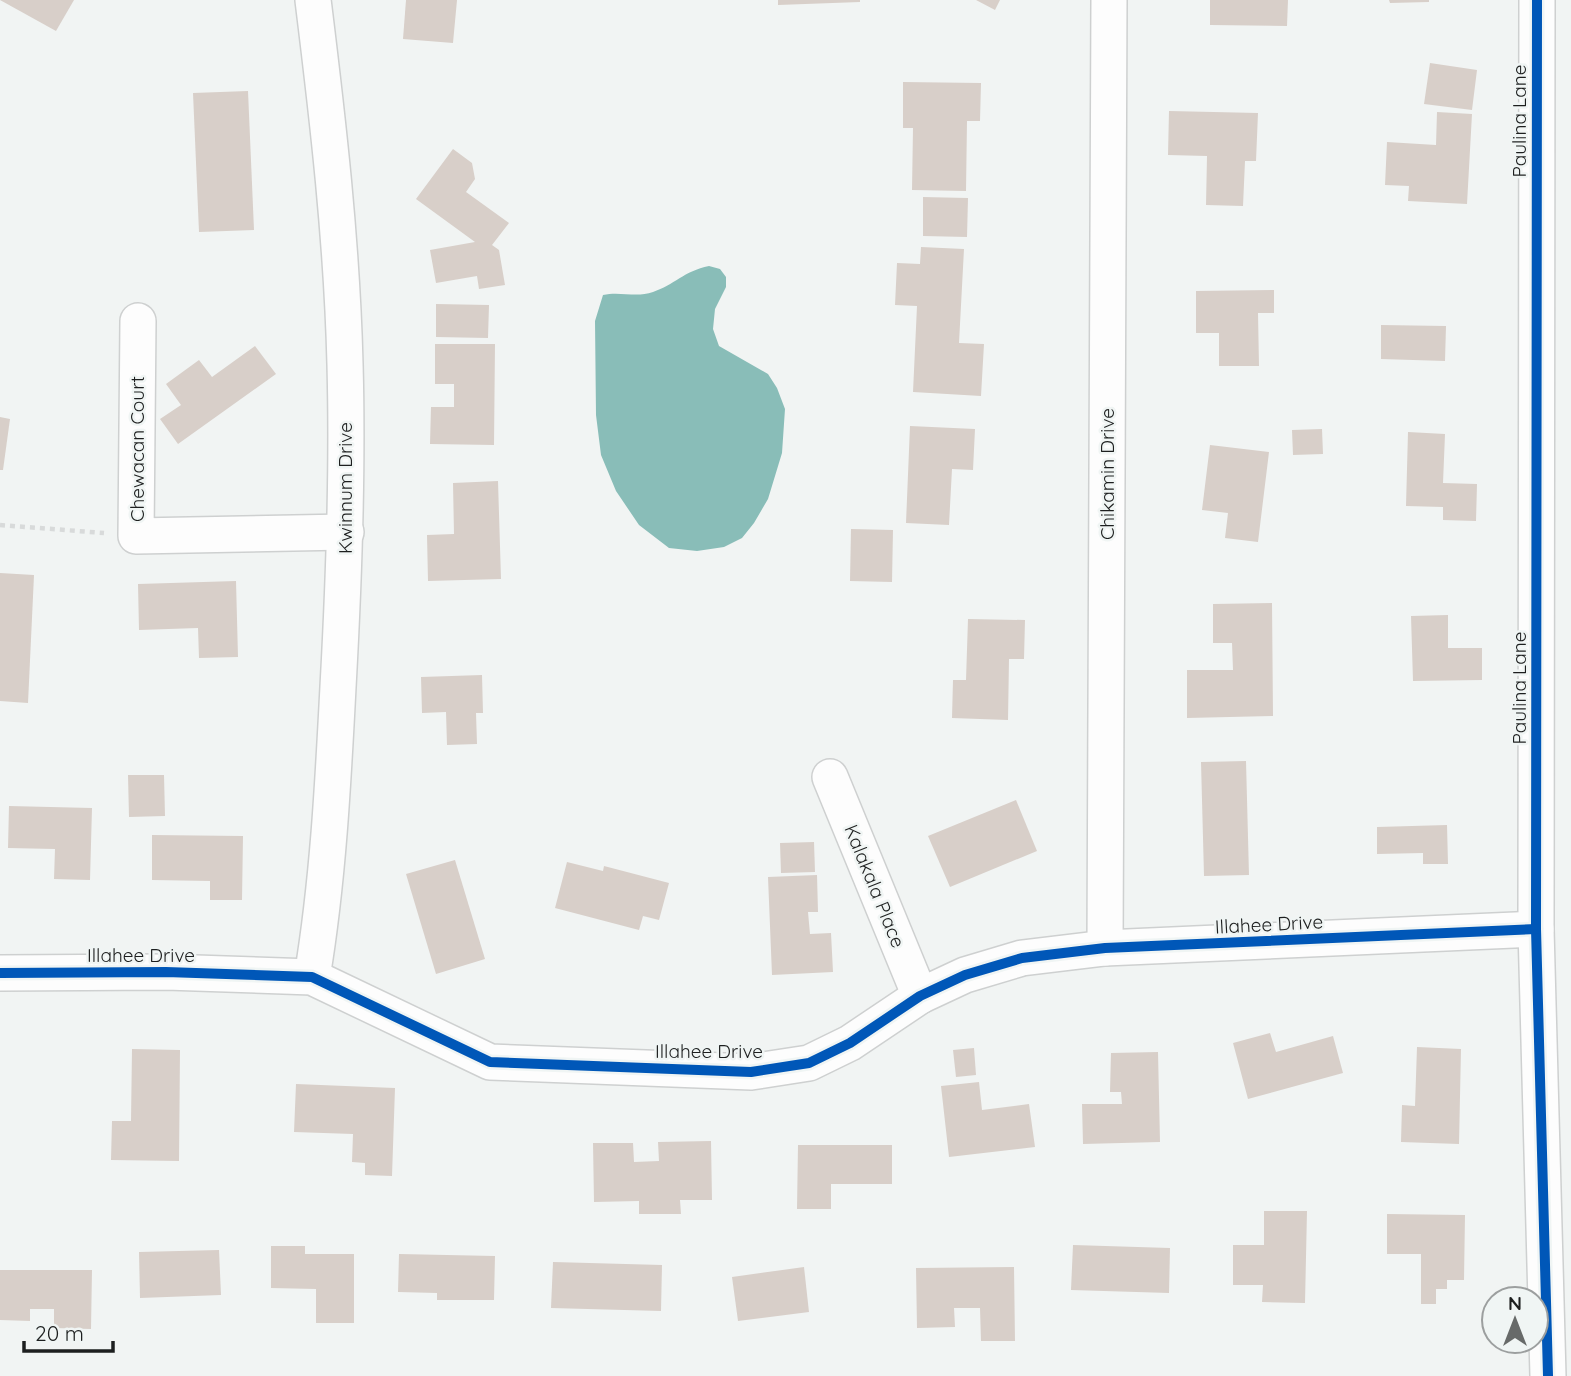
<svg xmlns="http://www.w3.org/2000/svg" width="1571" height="1376" viewBox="0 0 1571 1376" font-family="Quicksand,sans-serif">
<rect width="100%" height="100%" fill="#f1f4f3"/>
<!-- water -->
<path fill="#89bdb8" d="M709,266L720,269L726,277V287L715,309L713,329L719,346L768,374L777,388L785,409L782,453L768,499L754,523L742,538L724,547L697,551L669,548L639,525L616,491L601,455L596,415L595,321L603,295C620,291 636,298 653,292C674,285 684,271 709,266Z"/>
<!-- building -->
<g fill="#d8cfc9">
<polygon points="0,0 74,0 56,31"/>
<polygon points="406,0 457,0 453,43 403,39"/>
<polygon points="778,0 860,0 860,2 778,5"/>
<polygon points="976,0 1000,0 995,10"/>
<polygon points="1210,0 1288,0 1287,26 1210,25"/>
<polygon points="1389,0 1429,0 1429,2 1390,3"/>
<polygon points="1430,63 1477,70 1472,110 1424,104"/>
<polygon points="903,82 981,83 980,121 967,121 966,191 912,190 913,128 903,128"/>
<polygon points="248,91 254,230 199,232 193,93"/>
<polygon points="1169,111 1258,113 1256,161 1245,161 1243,206 1206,205 1207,156 1168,155"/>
<polygon points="1437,112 1472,114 1467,204 1408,201 1409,186 1385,185 1387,142 1436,145"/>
<polygon points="453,149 472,163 475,179 466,192 509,223 492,245 499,250 505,285 479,289 477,276 436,283 430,250 475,242 416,199"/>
<polygon points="923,197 968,198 967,237 923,236"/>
<polygon points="921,247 964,249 959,343 984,344 981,396 913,392 917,306 895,305 897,263 920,264"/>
<polygon points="1274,290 1274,313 1258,313 1259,366 1219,366 1219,333 1196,333 1196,291"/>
<polygon points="436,304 489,305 488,338 436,337"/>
<polygon points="1381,325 1446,326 1445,361 1381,359"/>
<polygon points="435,344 495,344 494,445 430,444 431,407 454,407 454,384 435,384"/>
<polygon points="255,346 276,374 178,444 160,419 181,405 166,384 199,360 212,377"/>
<polygon points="0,417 10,419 3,470 0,470"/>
<polygon points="910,426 975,429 973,470 952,469 949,525 906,523"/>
<polygon points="1322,429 1323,454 1293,455 1292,430"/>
<polygon points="1408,432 1445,434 1443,483 1477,484 1476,521 1443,520 1443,507 1406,506"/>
<polygon points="1210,445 1269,452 1258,542 1225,538 1228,513 1202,510"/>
<polygon points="498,481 501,579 428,581 427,535 454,534 453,483"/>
<polygon points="851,529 893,530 892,582 850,581"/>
<polygon points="0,573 34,575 28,703 0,701"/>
<polygon points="236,581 238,657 199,658 198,628 139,630 138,584"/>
<polygon points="1272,603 1273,716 1187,718 1187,670 1233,670 1232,643 1213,643 1213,604"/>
<polygon points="1448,615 1448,648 1482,648 1482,680 1413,681 1411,616"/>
<polygon points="968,619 1025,620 1024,659 1009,659 1008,720 952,718 953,680 966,680"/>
<polygon points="482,675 483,713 476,713 477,744 447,745 446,712 422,713 421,677"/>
<polygon points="1246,761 1249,875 1204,876 1201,762"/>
<polygon points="128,775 164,775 165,816 129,817"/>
<polygon points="1016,800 1037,851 950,887 928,836"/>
<polygon points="9,806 92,808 90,880 54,879 55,849 8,848"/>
<polygon points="1447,825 1448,864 1423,864 1423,853 1377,854 1377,827"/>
<polygon points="152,835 243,836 242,900 210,900 210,881 152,880"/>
<polygon points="814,842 815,872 781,873 780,843"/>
<polygon points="455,860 485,959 436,974 406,874"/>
<polygon points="567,862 603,871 604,866 669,883 659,920 643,916 639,930 555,908"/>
<polygon points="817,875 818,912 808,912 810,934 831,933 833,972 772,975 768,877"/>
<polygon points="1270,1033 1276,1052 1333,1036 1343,1073 1248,1099 1233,1043"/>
<polygon points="1417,1047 1461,1049 1459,1144 1401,1142 1402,1105 1415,1106"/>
<polygon points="974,1048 976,1075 956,1077 953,1050"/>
<polygon points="132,1049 180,1050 179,1161 111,1160 112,1121 131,1121"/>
<polygon points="1158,1052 1160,1142 1083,1144 1082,1104 1122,1104 1121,1092 1110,1092 1111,1053"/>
<polygon points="979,1082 982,1110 1029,1104 1035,1147 949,1157 941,1086"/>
<polygon points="296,1084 395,1088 392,1176 365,1175 365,1163 352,1162 353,1134 294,1132"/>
<polygon points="711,1141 712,1200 680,1200 681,1214 639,1214 639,1201 594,1202 593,1143 633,1143 634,1162 659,1161 658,1142"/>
<polygon points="798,1145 892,1145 892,1184 831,1184 831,1209 797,1209"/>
<polygon points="1264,1211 1307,1211 1305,1303 1262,1302 1263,1285 1233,1285 1233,1245 1264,1245"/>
<polygon points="1387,1214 1465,1215 1464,1280 1447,1280 1447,1289 1436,1289 1436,1304 1421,1304 1421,1254 1387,1254"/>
<polygon points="1073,1245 1170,1248 1169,1293 1071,1290"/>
<polygon points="271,1246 305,1246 305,1254 354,1254 354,1323 316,1323 316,1289 271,1288"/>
<polygon points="219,1250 221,1295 140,1298 139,1252"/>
<polygon points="399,1254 495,1256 494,1300 437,1300 437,1293 398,1292"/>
<polygon points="553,1262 662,1265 661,1311 551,1308"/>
<polygon points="804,1267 809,1312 738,1321 732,1277"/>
<polygon points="1014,1267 1015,1341 981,1341 980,1308 954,1308 955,1327 917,1328 916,1268"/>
<polygon points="0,1270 92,1270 91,1329 54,1328 54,1309 30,1309 30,1321 0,1320"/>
</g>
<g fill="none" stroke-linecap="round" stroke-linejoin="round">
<!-- street casing -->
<g stroke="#ced0d0" stroke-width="38">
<g id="street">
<polyline points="1537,0 1536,929 1548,1376"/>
<polyline points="138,321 136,536 346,532"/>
<polyline points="830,777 920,996"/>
<polyline points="1105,948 1109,0"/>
<polyline points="0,973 166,972 312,977 490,1062 751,1072 809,1063 850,1043 920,996 965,975 1022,958 1105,948 1536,929"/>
<path d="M312,977C328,881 333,784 338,687C344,579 348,472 345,364C342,242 328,121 313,0"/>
</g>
</g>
<!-- path -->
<polyline stroke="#d8dada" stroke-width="4.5" stroke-dasharray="5 5" stroke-linecap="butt" points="0,525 104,533"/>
<!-- street -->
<use href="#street" stroke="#fdfdfd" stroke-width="35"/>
<!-- cycleway casing -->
<g stroke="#f0f5f4" stroke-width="15">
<g id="cycleway">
<polyline points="1537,0 1536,929 1548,1376"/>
<polyline points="0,973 166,972 312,977 490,1062 751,1072 809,1063 850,1043 920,996 965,975 1022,958 1105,948 1536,929"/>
</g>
</g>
<!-- cycleway -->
<use href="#cycleway" stroke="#0057b8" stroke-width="10"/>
</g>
<g text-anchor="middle" stroke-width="5" stroke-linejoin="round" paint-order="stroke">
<!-- street labels -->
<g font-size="19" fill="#1d1f1f" stroke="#f0f5f4">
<text transform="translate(1519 121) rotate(-90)" y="7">Paulina Lane</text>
<text transform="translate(137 449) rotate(-90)" y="7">Chewacan Court</text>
<text transform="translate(1107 474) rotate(-90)" y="7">Chikamin Drive</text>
<text transform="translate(345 488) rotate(-90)" y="7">Kwinnum Drive</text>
<text transform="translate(1519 688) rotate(-90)" y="7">Paulina Lane</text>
<text transform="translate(875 886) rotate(68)" y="7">Kalakala Place</text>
<text transform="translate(1269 924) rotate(-3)" y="7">Illahee Drive</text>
<text x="141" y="962">Illahee Drive</text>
<text x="709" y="1058">Illahee Drive</text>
</g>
</g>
<!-- north arrow -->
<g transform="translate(1515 1320)"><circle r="33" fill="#f0f5f4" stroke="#9c9f9f" stroke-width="2"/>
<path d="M0-5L12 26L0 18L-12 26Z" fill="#676a69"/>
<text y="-10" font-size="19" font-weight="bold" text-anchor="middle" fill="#1d1f1f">N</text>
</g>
<!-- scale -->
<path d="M24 1341v10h89v-10" fill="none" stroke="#1d1f1f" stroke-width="3.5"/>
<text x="35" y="1341" font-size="21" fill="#1d1f1f" stroke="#f0f5f4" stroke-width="5" paint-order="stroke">20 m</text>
</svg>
